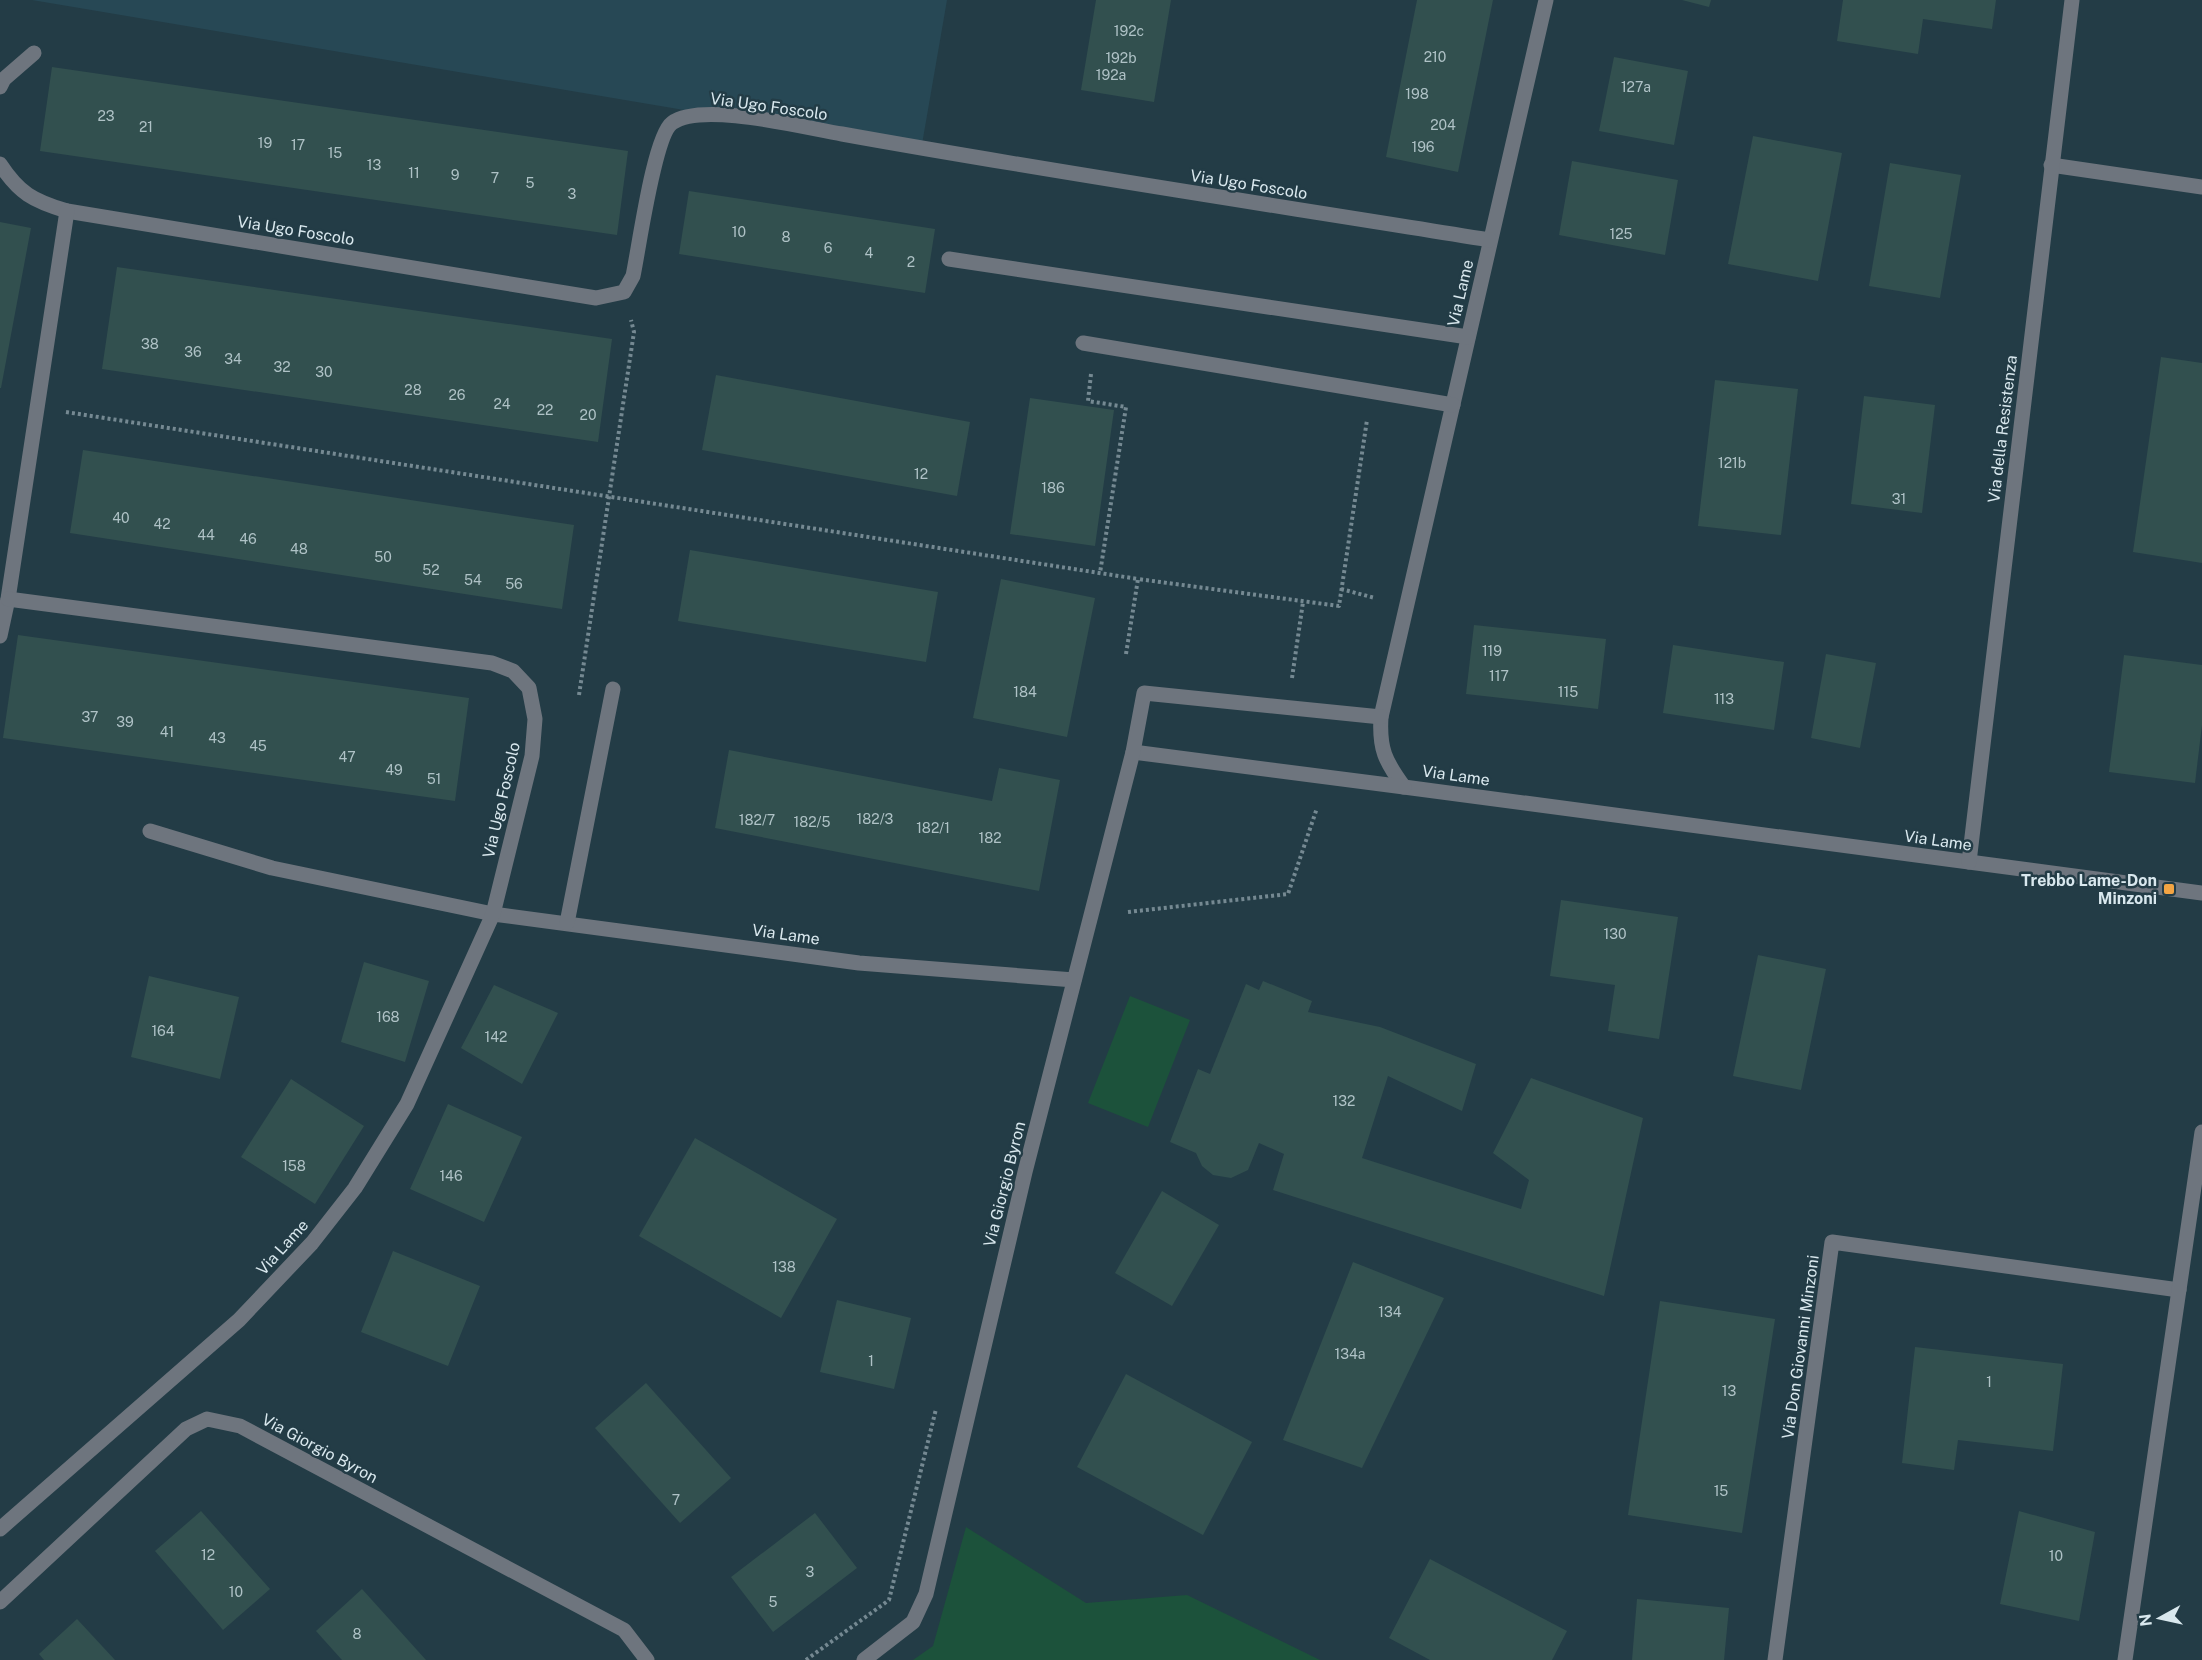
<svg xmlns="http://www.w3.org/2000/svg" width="2202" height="1660" viewBox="0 0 2202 1660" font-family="'Public Sans',sans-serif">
<rect width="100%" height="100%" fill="#233c46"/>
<!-- built -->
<polygon fill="#274855" points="32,0 947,0 921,150"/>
<!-- green -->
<g fill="#1c523b">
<polygon points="1130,996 1190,1020 1148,1127 1088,1103"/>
<polygon points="966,1527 1086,1603 1187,1595 1320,1660 913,1660 933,1646"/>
</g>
<!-- building -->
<g fill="#32504f">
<polygon points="1096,0 1171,0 1154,102 1081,90"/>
<polygon points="1417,0 1493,0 1458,172 1386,157"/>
<polygon points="1682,0 1711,0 1709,7"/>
<polygon points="1843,0 1996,0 1992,29 1923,19 1918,54 1837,41"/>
<polygon points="1614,57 1688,71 1674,145 1599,131"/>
<polygon points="52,67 628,151 617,235 40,151"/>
<polygon points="1753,136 1842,153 1818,281 1728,264"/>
<polygon points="1572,161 1678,180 1665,255 1559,235"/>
<polygon points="1890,163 1961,175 1940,298 1869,286"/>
<polygon points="689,191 935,229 925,293 679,254"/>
<polygon points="0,222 31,228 1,388 0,388"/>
<polygon points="117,267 612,339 598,442 102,369"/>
<polygon points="2161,357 2202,363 2202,563 2133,552"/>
<polygon points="716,375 970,422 957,496 702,450"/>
<polygon points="1715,380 1798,389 1781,535 1698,526"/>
<polygon points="1864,396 1935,405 1922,513 1851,504"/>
<polygon points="1030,398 1114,410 1095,546 1010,534"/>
<polygon points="83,450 574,525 562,609 70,533"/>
<polygon points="690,550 938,592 926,662 678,621"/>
<polygon points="1001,579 1095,598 1067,737 973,718"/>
<polygon points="1474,625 1606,639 1598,709 1466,694"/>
<polygon points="18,635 469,698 455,801 3,738"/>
<polygon points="1673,645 1784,662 1774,730 1663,713"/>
<polygon points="1826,654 1876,663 1860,748 1811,738"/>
<polygon points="2124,655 2202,665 2202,725 2195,783 2109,772"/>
<polygon points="729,750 992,801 999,768 1060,780 1039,891 715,828"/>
<polygon points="1561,900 1678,917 1659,1039 1608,1031 1615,985 1550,976"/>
<polygon points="1758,955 1826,969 1801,1090 1733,1076"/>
<polygon points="364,962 429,981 405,1062 341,1042"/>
<polygon points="149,976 239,997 220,1079 131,1057"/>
<polygon points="1263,981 1312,1001 1308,1012 1380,1027 1476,1064 1462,1111 1388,1076 1362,1158 1521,1209 1529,1180 1493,1153 1531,1078 1643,1118 1604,1296 1273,1190 1284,1154 1259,1143 1248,1170 1231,1178 1213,1175 1202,1166 1196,1153 1170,1142 1198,1069 1210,1074 1246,984 1259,990"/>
<polygon points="494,985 558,1013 522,1084 461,1048"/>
<polygon points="291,1079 364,1126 315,1204 241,1157"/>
<polygon points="448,1104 522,1137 484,1222 410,1189"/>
<polygon points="695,1138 837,1219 781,1318 639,1236"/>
<polygon points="1162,1191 1219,1225 1172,1306 1115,1273"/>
<polygon points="393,1251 480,1286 448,1366 361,1332"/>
<polygon points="1353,1262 1444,1298 1362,1468 1283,1440"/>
<polygon points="837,1300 911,1318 894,1389 820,1372"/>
<polygon points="1660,1301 1775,1319 1742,1533 1628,1515"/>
<polygon points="1915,1347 2063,1364 2053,1451 1958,1440 1954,1470 1902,1463"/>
<polygon points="1126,1374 1252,1442 1203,1535 1077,1467"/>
<polygon points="646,1383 731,1478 680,1523 595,1428"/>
<polygon points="201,1511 270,1589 223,1630 155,1551"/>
<polygon points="2019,1511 2095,1532 2079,1621 2000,1604"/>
<polygon points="815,1513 857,1568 773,1632 731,1577"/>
<polygon points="1430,1559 1567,1631 1552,1660 1430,1660 1389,1638"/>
<polygon points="362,1589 426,1660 342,1660 316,1631"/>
<polygon points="1637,1599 1729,1608 1724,1660 1632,1660"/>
<polygon points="77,1619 115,1660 44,1660 39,1654"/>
</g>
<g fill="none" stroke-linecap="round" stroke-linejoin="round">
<!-- path -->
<g stroke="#758992" stroke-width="4" stroke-dasharray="3 3" stroke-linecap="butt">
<polyline points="1091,374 1088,401 1126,407 1100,573"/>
<polyline points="66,412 1138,579"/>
<polyline points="1341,589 1375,598"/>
<polyline points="1126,654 1138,579 1339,606 1367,420"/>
<polyline points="1292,678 1303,602"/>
<polyline points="579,695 634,332 631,320"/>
<polyline points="1128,912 1288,894 1317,808"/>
<polyline points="806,1660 889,1600 936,1409"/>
</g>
<!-- minor -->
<g stroke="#6e757e" stroke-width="15">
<path d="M1546,0L1381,717C1379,749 1385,761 1404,787L2202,893"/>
<polyline points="0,87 4,79 34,53"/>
<path d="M0,164C19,193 33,201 67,211L596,298L624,292L633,276C639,248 654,136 672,123C702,101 805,128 842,134C1058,173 1274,205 1490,240"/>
<polyline points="2051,165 2202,187"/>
<polyline points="949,259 1468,337"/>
<polyline points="1083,343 1453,405"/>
<polyline points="0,636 8,599 67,211"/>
<polyline points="1133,752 1404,787"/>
<polyline points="150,831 272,868 493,914 859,963 1074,980"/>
<polyline points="1969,862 2072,0"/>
<polyline points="567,923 613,689"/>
<polyline points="0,1529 239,1320 312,1243 355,1188 407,1104 493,914 532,756 535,719 529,688 513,671 492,663 8,599"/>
<polyline points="0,1602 186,1429 207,1419 240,1426 624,1630 647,1660"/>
<polyline points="864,1660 913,1622 926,1594 1025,1172 1133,752 1144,693 1381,717"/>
<polyline points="1775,1660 1832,1242 2179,1290"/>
<polyline points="2125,1660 2202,1132"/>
</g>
</g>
<!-- markers -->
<rect fill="#f3a443" stroke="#233c46" stroke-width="2" x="2163" y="883" width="12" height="12" rx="3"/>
<g text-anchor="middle" stroke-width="5" stroke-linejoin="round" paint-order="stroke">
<!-- number labels -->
<g font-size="14" fill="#afc2c6">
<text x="1129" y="36">192c</text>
<text x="1435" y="62">210</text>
<text x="1121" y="63">192b</text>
<text x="1111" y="80">192a</text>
<text x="1636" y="92">127a</text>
<text x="1417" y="99">198</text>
<text x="106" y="121">23</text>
<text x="1443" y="130">204</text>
<text x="146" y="132">21</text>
<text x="265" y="148">19</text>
<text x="298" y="150">17</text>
<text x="1423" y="152">196</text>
<text x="335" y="158">15</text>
<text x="374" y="170">13</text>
<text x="414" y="178">11</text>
<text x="455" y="180">9</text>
<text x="495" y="183">7</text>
<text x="530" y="188">5</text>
<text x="572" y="199">3</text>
<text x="739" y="237">10</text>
<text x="1621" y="239">125</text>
<text x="786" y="242">8</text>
<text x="828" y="253">6</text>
<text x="869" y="258">4</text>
<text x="911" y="267">2</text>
<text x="150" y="349">38</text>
<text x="193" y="357">36</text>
<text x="233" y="364">34</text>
<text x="282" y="372">32</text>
<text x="324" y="377">30</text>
<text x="413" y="395">28</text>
<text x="457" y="400">26</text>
<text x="502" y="409">24</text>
<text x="545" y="415">22</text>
<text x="588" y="420">20</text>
<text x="1732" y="468">121b</text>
<text x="921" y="479">12</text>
<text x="1053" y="493">186</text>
<text x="1899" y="504">31</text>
<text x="121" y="523">40</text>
<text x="162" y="529">42</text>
<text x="206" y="540">44</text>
<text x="248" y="544">46</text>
<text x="299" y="554">48</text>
<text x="383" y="562">50</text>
<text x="431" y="575">52</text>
<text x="473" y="585">54</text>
<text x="514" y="589">56</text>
<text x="1492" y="656">119</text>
<text x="1499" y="681">117</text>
<text x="1025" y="697">184</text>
<text x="1568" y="697">115</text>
<text x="1724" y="704">113</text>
<text x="90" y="722">37</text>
<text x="125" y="727">39</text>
<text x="167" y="737">41</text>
<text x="217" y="743">43</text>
<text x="258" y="751">45</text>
<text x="347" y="762">47</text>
<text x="394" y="775">49</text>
<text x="434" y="784">51</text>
<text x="875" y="824">182/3</text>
<text x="757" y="825">182/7</text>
<text x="812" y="827">182/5</text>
<text x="933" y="833">182/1</text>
<text x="990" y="843">182</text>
<text x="1615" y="939">130</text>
<text x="388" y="1022">168</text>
<text x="163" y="1036">164</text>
<text x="496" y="1042">142</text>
<text x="1344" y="1106">132</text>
<text x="294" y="1171">158</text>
<text x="451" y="1181">146</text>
<text x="784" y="1272">138</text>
<text x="1390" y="1317">134</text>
<text x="1350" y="1359">134a</text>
<text x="871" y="1366">1</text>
<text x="1989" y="1387">1</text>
<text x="1729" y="1396">13</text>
<text x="1721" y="1496">15</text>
<text x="676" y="1505">7</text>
<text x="208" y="1560">12</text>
<text x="2056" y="1561">10</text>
<text x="810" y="1577">3</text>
<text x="236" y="1597">10</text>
<text x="773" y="1607">5</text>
<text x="357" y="1639">8</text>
</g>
<!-- street labels -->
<g font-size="16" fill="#d9e8ee" stroke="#233c46">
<text transform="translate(769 106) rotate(8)" y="6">Via Ugo Foscolo</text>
<text transform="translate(1249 184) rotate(9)" y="6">Via Ugo Foscolo</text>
<text transform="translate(296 230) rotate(9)" y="6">Via Ugo Foscolo</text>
<text transform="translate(1460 293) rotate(-77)" y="6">Via Lame</text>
<text transform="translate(2002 429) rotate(-83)" y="6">Via della Resistenza</text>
<text transform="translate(1456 775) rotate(8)" y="6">Via Lame</text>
<text transform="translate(501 800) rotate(-77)" y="6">Via Ugo Foscolo</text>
<text transform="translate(1938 840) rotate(8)" y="6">Via Lame</text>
<text transform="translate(786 934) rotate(8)" y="6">Via Lame</text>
<text transform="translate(1004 1184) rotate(-76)" y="6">Via Giorgio Byron</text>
<text transform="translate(282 1247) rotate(-48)" y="6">Via Lame</text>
<text transform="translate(1800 1347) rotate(-82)" y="6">Via Don Giovanni Minzoni</text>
<text transform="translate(320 1448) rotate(28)" y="6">Via Giorgio Byron</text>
</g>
<!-- poi labels -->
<g font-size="16" font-weight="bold" fill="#d9e8ee" stroke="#233c46" text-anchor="end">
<text x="2157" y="886">Trebbo Lame-Don<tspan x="2157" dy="18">Minzoni</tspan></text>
</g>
</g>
<!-- north arrow -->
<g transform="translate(2160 1618) rotate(262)" stroke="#233c46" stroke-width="4.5" paint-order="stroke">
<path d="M0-4.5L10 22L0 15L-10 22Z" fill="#d9e8ee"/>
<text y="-9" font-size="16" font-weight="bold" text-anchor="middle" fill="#d9e8ee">N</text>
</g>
</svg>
